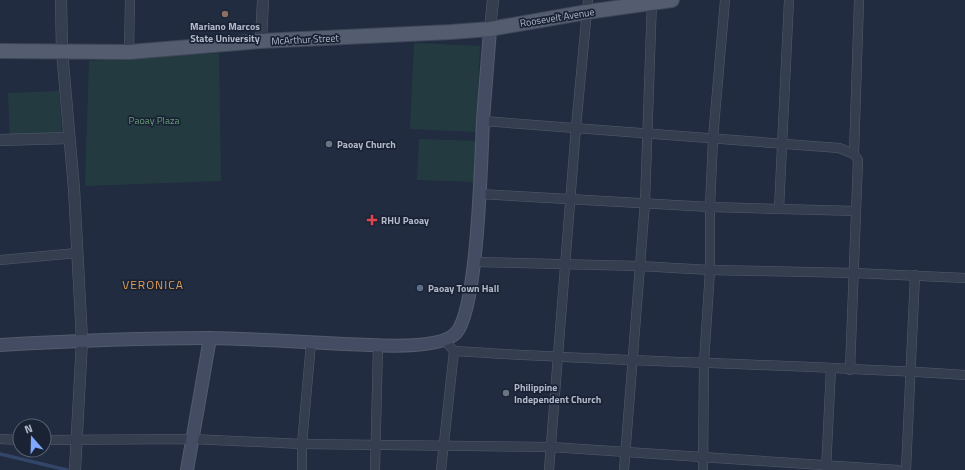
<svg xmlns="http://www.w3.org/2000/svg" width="965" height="470" viewBox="0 0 965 470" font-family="'Titillium Web',sans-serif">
<rect width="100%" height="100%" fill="#212c40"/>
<!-- green -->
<g fill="#233b40">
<polygon points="414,43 480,46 476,132 410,129"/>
<polygon points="219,53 221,181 85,186 89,61"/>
<polygon points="59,91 62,132 10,140 8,93"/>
<polygon points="419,139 480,141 478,182 417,180"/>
</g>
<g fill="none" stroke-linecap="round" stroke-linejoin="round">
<!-- stream -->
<polyline stroke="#334568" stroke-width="3.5" points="0,454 67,470"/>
<!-- minor casing -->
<g stroke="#535c6d" stroke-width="10">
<g id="minor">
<polyline points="129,52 130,0"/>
<polyline points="483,121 839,148 854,154 858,160 850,370"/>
<polyline points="854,154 859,0"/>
<polyline points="479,194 710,207 856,211"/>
<polyline points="779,209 789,0"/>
<polyline points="0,260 77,253"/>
<polyline points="474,262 639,266 710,270 854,273 965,278"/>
<path d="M454,351C624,362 795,364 965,375"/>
<polyline points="0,439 20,440"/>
<polyline points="44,440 192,439 302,444 551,447 898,470"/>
<polyline points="302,470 302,444 311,343"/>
<polyline points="375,470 378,346"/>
<polyline points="441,470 454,351 445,341"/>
<polyline points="549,470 576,127 588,0"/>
<polyline points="624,470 645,202 652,0"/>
<polyline points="703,470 704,363 710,270 710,207 713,138 725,0"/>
<polyline points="826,470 831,368"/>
<polyline points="906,470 915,275"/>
</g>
</g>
<!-- tertiary casing -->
<g stroke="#535c6d" stroke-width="12">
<g id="tertiary">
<polyline points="61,0 62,51 74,189 82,340 75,470"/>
<polyline points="490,29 493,0"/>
<polyline points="261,41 263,0"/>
<polyline points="0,140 69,138"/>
</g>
</g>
<!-- secondary casing -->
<g stroke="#535c6d" stroke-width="14">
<g id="secondary">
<path d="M0,345C69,341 139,338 208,338C262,339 316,343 370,345C390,346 442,348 456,333C478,309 481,160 483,121C485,90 488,59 490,29"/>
<polyline points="187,470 210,338"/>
</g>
</g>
<!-- primary casing -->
<g stroke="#3e4758" stroke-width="16">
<polyline id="primary" points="0,51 129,52 261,41 451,32 490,29 587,12 672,0"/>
</g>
<!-- minor -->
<use href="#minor" stroke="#353e4f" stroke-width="9"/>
<!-- tertiary -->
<use href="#tertiary" stroke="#353e4f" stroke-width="11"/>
<!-- secondary -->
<use href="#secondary" stroke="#434c63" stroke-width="12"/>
<!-- primary -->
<use href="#primary" stroke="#535d6f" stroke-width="14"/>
</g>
<!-- markers -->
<circle fill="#8d6e63" stroke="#1a2334" stroke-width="1.5" cx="225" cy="14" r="4"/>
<g fill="#6b7280" stroke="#1a2334" stroke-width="1.5">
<circle cx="329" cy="144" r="4"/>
<circle cx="506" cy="393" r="4"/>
</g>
<path fill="#e0444e" stroke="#1a2334" stroke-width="1.5" d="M370 214h4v4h4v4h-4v4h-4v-4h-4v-4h4z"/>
<circle fill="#5c6f8a" stroke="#1a2334" stroke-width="1.5" cx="420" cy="288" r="4"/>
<g text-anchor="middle" stroke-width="3.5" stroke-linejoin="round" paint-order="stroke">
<!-- street labels -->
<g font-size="10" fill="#b1b9ca" stroke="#1a2334">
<text transform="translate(557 17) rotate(-9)" y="4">Roosevelt Avenue</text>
<text transform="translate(305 39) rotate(-3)" y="4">McArthur Street</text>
</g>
<!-- poi labels -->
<g font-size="10" font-weight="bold" fill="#b1b9ca" stroke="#1a2334" text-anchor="start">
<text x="225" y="30" text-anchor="middle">Mariano Marcos<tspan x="225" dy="12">State University</tspan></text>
<text x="337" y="148">Paoay Church</text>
<text x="381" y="224">RHU Paoay</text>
<text x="428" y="292">Paoay Town Hall</text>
<text x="514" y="391">Philippine<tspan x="514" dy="12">Independent Church</tspan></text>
</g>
<!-- park labels -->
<g font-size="10" fill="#659e77" stroke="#1a2334">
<text x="154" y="124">Paoay Plaza</text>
</g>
<!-- quarter labels -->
<g font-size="12" letter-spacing="1" fill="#e09d57" stroke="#1a2334">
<text x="153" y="289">VERONICA</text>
</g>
</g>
<!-- north arrow -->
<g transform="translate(32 438) rotate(340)"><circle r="19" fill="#1a2334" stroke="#565f70"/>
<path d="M0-3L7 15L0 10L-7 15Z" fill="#81a8ff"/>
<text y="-6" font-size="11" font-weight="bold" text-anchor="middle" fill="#b1b9ca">N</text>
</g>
</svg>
